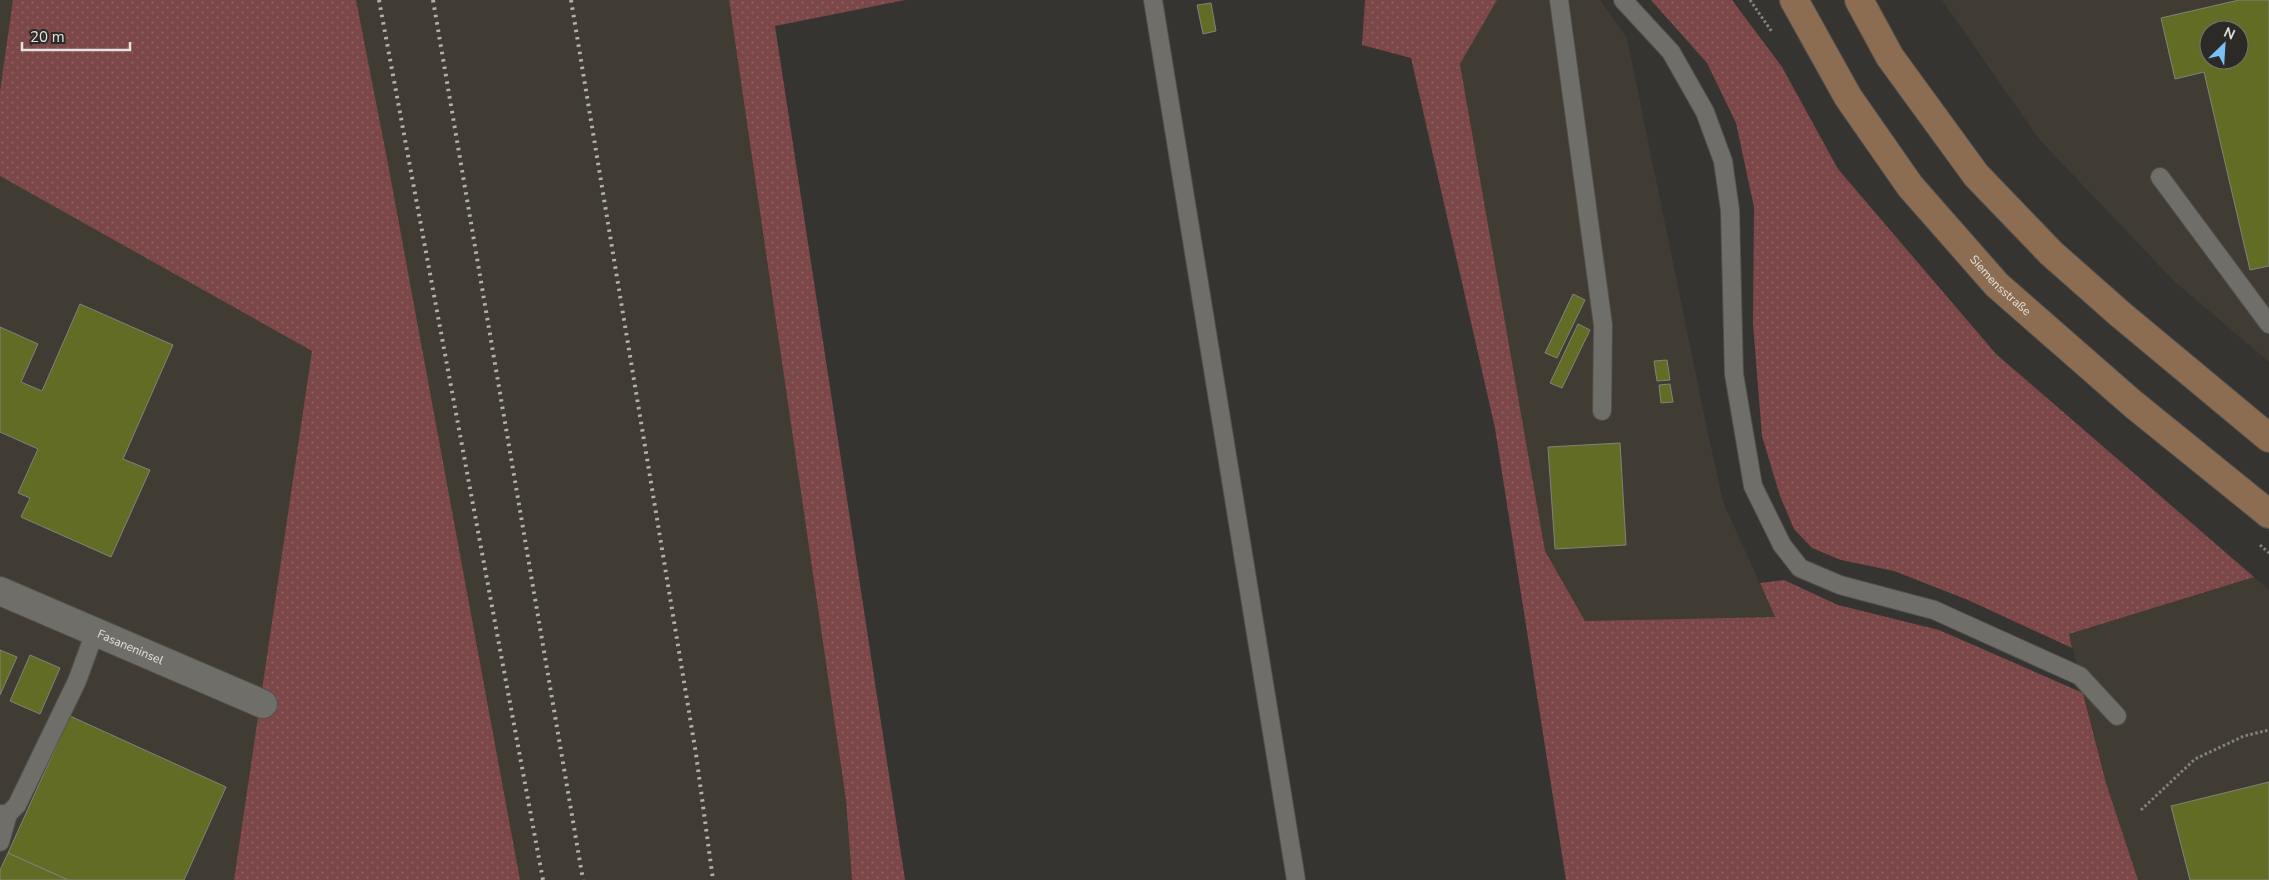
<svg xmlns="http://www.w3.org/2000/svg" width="2269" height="880" viewBox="0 0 2269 880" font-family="'Nunito Sans',sans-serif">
<defs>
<pattern id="grass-dots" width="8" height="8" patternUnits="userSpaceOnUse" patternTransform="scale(1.25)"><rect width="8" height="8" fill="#7c4748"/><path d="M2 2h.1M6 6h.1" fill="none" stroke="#8e6162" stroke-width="1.8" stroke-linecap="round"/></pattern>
</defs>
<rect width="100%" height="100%" fill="#363431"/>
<!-- built -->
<g fill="#413c33" fill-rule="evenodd">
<polygon points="0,0 13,0 0,91"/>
<polygon points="335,0 729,0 846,800 852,880 488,880"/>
<polygon points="1497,0 1600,0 1627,38 1707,429 1723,502 1775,617 1585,621 1545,551 1460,64"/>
<path d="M1942,0H2269V362L2173,280L2039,139ZM2209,30H2239V60H2209Z"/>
<polygon points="0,176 313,351 234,880 0,880"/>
<polygon points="2254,577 2269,590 2269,880 2138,880 2106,783 2069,634"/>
</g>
<!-- grass -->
<g fill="url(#grass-dots)">
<polygon points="13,0 356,0 388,164 520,880 234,880 312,351 0,176 0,91"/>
<polygon points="729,0 905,0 775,26 905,880 852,880 846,800"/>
<polygon points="1365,0 1497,0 1460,64 1545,551 1585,621 1775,617 1760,583 1784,580 1838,605 1939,630 2083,693 2106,783 2138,880 1566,880 1495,428 1411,58 1362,45"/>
<polygon points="1651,0 1732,0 1782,67 1838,169 1996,354 2254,577 2069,634 2072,648 1968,600 1894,571 1841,560 1812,548 1794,529 1780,496 1762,436 1753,324 1754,207 1736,123 1707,63"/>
</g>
<!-- building -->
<g fill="#636c24" stroke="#81827d" fill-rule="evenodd">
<path d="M2239,0H2269V266L2250,270L2204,72L2175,79L2161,18ZM2209,30H2239V60H2209Z"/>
<polygon points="1211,3 1216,31 1203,34 1197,5"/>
<polygon points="1573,294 1585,300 1557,358 1545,353"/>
<polygon points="80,304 173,345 123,459 150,470 111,557 21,517 30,498 18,493 38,449 0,432 0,327 38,344 21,382 42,391"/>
<polygon points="1578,324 1590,330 1562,388 1550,383"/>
<polygon points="1667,360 1670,380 1657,381 1654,361"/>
<polygon points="1670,384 1673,402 1661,403 1659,385"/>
<polygon points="1620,443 1626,545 1555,549 1548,447"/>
<polygon points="0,650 17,657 0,695"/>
<polygon points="30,655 60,668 40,714 10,701"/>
<polygon points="70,716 226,787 184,880 68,880 8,853"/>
<polygon points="2269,782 2269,880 2190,880 2171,806"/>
<polygon points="8,853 68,880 0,880 0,870"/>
</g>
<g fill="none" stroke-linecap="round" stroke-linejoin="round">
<!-- lane casing -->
<g stroke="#51504d" stroke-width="20">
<g id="lane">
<polyline points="1153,0 1296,880"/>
<polyline points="1559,0 1603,325 1602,411"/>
<polyline points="1623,0 1671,52 1705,112 1723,161 1730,210 1734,374 1753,486 1782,545 1800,568 1840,585 1934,610 2080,676 2117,716"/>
<polyline points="2160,177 2269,324"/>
<polyline points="0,814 8,814 17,805 77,681 95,632"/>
<polyline points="0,842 8,814"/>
</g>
</g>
<!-- street casing -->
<g stroke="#51504d" stroke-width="30">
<g id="street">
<path id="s1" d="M0,591L263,704"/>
</g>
</g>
<!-- secondary casing -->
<g stroke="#51504d" stroke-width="30">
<g id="secondary">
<path id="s2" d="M1794,0L1848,97L1910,186L1997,285L2133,404L2269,514"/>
<polyline points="1859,0 1890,57 1976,175 2051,253 2120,314 2269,438"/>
</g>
</g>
<!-- path -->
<g stroke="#83827f" stroke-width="3" stroke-dasharray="2.5 2.5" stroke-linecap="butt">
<polyline points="1750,0 1772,32"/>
<polyline points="2260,545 2269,553"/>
<polyline points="2141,810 2195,759 2244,736 2269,730"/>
</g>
<!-- lane -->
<use href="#lane" stroke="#706e69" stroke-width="18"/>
<!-- street -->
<use href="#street" stroke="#706e69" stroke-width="28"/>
<!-- secondary -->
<use href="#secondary" stroke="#8d6d51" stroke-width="28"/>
<!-- rail -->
<g stroke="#b1b0ad" stroke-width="4" stroke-dasharray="2.5 5" stroke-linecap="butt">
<polyline points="379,0 543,880"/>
<polyline points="433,0 583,880"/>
<polyline points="571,0 696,754 713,880"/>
</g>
</g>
<g text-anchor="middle" stroke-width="5" stroke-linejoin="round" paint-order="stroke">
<!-- street labels -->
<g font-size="12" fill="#e4e3e0" stroke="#2c2a27">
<text dy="4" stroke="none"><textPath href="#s2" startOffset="354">Siemensstraße</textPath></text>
<text dy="4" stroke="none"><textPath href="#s1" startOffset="142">Fasaneninsel</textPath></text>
</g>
</g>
<!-- north arrow -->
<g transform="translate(2224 45) rotate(25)"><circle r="24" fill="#2c2a27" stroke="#767471"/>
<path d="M0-4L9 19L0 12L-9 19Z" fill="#7abff8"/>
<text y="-8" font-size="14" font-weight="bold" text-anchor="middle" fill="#e4e3e0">N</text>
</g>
<!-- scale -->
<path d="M22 42v8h108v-8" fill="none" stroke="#e4e3e0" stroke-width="2.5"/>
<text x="30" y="42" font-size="15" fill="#e4e3e0" stroke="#2c2a27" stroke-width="4" paint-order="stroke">20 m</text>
</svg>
